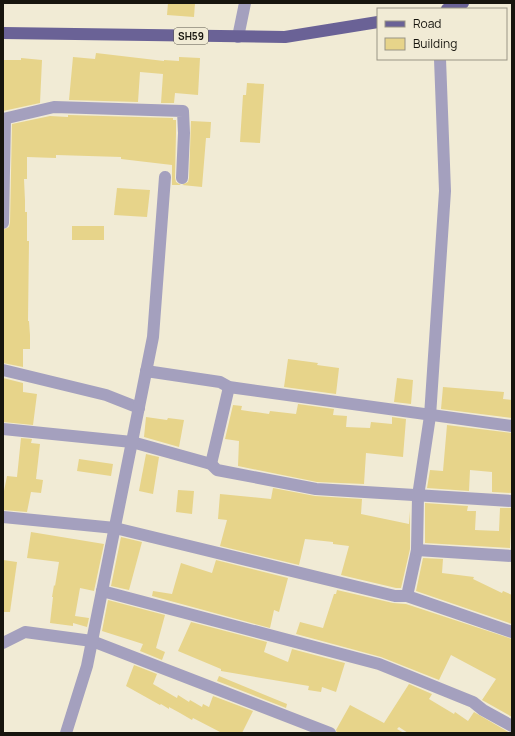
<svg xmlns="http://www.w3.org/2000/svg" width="515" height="736" viewBox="0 0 515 736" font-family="Manrope,sans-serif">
<rect width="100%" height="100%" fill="#f1ebd5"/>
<!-- building -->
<g fill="#e7d48a">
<polygon points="168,3 195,3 194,17 167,15"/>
<polygon points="96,53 164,61 164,60 179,61 179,57 200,58 198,95 175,93 174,103 161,103 163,74 140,72 138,102 69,100 73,57 95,59"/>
<polygon points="21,58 42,60 40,103 3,111 4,60 21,60"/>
<polygon points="247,83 264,84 260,143 240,142 243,95 246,95"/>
<polygon points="68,115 173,118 173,120 176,120 176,133 175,178 176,182 181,185 172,185 172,165 121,159 121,157 56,155 56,158 27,157 27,179 24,179 25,201 25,212 27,212 27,241 29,241 28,321 29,321 30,335 30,349 23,349 23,367 3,363 3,230 9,227 10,223 12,124 50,116 68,117"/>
<polygon points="191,121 211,122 210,138 206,138 202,187 182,185 188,182 189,178"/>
<polygon points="117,188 150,190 147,217 114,215"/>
<rect x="72" y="226" width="32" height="14"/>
<polygon points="288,359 318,363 317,365 339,368 336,394 284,387"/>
<polygon points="3,378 23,383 23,392 37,394 33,425 3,422"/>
<polygon points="397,378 413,380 411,404 394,402"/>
<polygon points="443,387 504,392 503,399 512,400 512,418 441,409"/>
<polygon points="298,404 334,409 333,415 347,416 346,427 370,428 371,422 392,424 392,417 406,419 403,457 366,453 364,484 317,482 238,466 239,441 225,439 233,405 242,406 241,410 269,414 270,411 296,414"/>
<polygon points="146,417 167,420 168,418 184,420 179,447 144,437"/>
<polygon points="447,425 512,433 512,493 492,492 492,472 470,470 469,491 427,488 430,470 443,471"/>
<polygon points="21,438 32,439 31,443 40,444 36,479 43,480 41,493 31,492 27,512 3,510 3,491 4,491 7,476 17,477"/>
<polygon points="146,454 159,457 153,494 139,491"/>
<polygon points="79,459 113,464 111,476 77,471"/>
<polygon points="273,488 315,496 362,499 361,514 409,524 410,511 410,549 401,588 396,588 341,575 349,546 333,544 333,542 305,539 299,565 220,546 227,520 218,519 220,494 271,499"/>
<polygon points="178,490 194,491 192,514 176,512"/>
<polygon points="425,503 468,506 467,511 476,511 475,530 499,531 500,508 512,508 510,548 425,543"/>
<polygon points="31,532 104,544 94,591 80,588 75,616 89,618 87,627 73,623 73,626 50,623 53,597 52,597 54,585 55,586 59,562 27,558"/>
<polygon points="121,537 142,542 129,590 111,586"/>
<polygon points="423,558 443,559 442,573 474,577 473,579 502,593 503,591 512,595 512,624 416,591"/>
<polygon points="3,560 17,562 10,612 3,612"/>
<polygon points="216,560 288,578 279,612 274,610 270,628 152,596 153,591 172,594 181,563 212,573"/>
<polygon points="337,590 393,603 406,604 512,639 512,717 482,700 496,679 451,655 439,680 381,657 296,634 300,622 323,628 334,594 336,594"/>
<polygon points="108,600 165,615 156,648 165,652 162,660 140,651 143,644 102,631"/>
<polygon points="191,622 267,642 264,652 288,662 292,649 345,663 336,692 322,687 321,692 308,690 309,686 221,671 221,669 178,651"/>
<polygon points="134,665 157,674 153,684 177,698 178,695 189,702 190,700 202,707 203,704 209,707 213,696 253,711 242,733 222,733 193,718 192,720 180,713 169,707 169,709 161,704 160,705 126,686"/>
<polygon points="219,676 287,704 286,708 217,681"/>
<polygon points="409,684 432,694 429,699 454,714 455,712 468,721 474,712 510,733 408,733 399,727 397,729 404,733 337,733 336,730 350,705 384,723"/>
</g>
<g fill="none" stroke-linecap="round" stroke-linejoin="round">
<!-- street -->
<g stroke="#a4a0be" stroke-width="12">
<polyline points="238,37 245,3"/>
<polyline points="440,59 445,191 430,416 418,496 417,550 407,596 512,632"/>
<polyline points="3,119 54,107 183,111 184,133 182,178"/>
<polyline points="3,223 5,119"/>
<polyline points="3,370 106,395 139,408"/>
<polyline points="146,371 220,382 229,387 512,426"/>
<polyline points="3,429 132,442 211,464 217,470 316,489 512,501"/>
<polyline points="211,464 229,387"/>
<polyline points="3,517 115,528 395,596 407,596"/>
<polyline points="417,550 512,556"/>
<polyline points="102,591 379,664 473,702 483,710 512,726"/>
<polyline points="3,643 25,632 92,641 330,733"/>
<polyline points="66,733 87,666 153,337 165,177"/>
</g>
<!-- primary -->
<g stroke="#6a6296" stroke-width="12">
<polyline points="447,9 463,3"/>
<polyline points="3,33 285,37 378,22"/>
</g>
</g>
<g text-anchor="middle" stroke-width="3" stroke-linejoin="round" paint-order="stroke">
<!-- shield labels -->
<rect fill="#f1ebd5" stroke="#58554a" stroke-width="1" x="174" y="28" width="34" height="16" rx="3"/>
<g font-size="10" font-weight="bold" fill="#17150e">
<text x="191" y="40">SH59</text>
</g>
</g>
<!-- border -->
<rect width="515" height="736" fill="none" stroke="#17150e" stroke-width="8"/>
<!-- legend -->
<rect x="377" y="8" width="130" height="52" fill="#f1ebd5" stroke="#9a9585"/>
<rect x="385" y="21" width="20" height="6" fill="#6a6296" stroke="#9a9585"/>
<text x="413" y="28" font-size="12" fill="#17150e">Road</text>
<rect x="385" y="38" width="20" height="12" fill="#e7d48a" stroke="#9a9585"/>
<text x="413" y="48" font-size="12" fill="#17150e">Building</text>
</svg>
